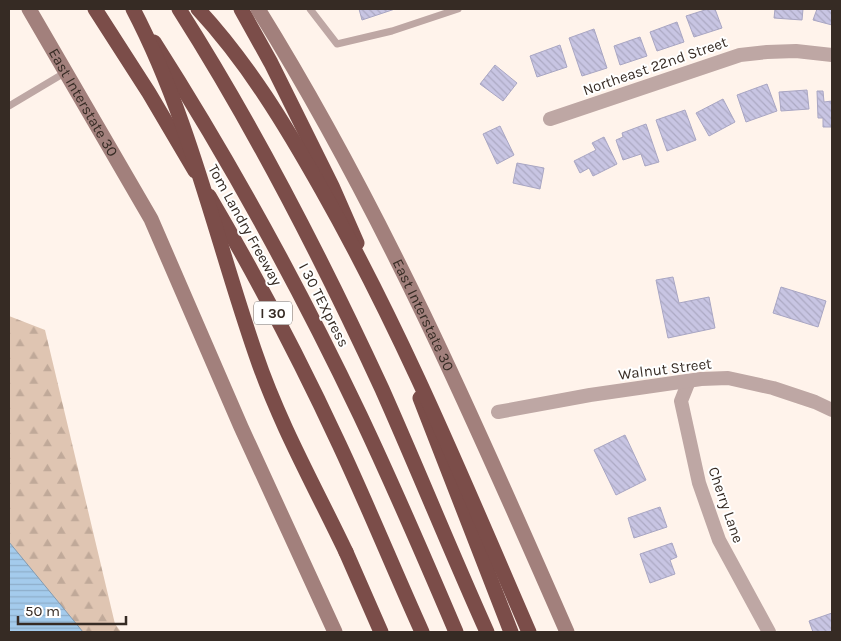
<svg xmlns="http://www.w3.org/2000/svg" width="841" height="641" viewBox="0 0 841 641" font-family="Karla,sans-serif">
<defs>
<pattern id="forest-firs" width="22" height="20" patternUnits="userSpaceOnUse" patternTransform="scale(1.25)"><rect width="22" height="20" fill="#dfc5b2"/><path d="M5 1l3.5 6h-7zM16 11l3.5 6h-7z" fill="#c0a999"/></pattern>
<pattern id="water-rules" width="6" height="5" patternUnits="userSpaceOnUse" patternTransform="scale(1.25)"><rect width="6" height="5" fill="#a4cbec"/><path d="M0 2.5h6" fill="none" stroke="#8eaeca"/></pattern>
<pattern id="building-back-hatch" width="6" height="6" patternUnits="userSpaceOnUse" patternTransform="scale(1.25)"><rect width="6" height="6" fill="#c8c5e3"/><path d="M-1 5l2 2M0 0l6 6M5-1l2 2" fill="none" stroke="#aca9c3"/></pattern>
</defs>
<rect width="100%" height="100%" fill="#fff3eb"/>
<!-- forest -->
<polygon fill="url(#forest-firs)" points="9,316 45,330 115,624 121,632 9,632"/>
<!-- water -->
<polygon fill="url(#water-rules)" stroke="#839bb0" points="9,542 83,632 9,632"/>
<!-- building -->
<g fill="url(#building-back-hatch)" stroke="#a9a6c3">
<polygon points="359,9 395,9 362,20"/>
<polygon points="708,9 715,9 722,28 694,37 686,16"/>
<polygon points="775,9 803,9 802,20 774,18"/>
<polygon points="817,9 832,9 832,25 813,20"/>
<polygon points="677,22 684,42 657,51 650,32"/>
<polygon points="594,29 607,68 582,76 569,38"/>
<polygon points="640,37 647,56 620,65 614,46"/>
<polygon points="560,45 567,67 537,77 530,56"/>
<polygon points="495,65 517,83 503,101 480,84"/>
<polygon points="767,84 777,111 746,122 737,95"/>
<polygon points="807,90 809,109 781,111 779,92"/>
<polygon points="817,91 823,91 824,102 832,101 832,127 823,127 823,118 818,118"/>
<polygon points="723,99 735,122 709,136 696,113"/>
<polygon points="685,110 696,140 667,151 656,120"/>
<polygon points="646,124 659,162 645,166 641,154 623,160 616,140 623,137 622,133"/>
<polygon points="500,126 514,155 497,164 483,134"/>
<polygon points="604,137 617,164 593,176 589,168 580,173 574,161 596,150 592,143"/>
<polygon points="517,163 544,168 540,189 513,183"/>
<polygon points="673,277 679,303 709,297 715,328 668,338 656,280"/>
<polygon points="781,287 826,301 818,327 773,313"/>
<polygon points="625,435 646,480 616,495 594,450"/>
<polygon points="660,507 667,527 634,538 628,518"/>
<polygon points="672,543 677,557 670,560 675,574 650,583 640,554"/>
<polygon points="832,613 832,632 813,632 809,621"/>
</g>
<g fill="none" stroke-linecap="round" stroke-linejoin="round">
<!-- lane -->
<g stroke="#bea7a4" stroke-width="7">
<polyline points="310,9 337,44 392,31 458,9"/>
<polyline points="9,106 66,72"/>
</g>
<!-- street -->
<g stroke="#bea7a4" stroke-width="14">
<polyline points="550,119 740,55 767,52 796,51 832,55"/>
<polyline points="689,381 681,401 699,483 719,540 769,632"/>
<polyline points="498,412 590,395 701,379 728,378 773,388 815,402 832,410"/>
</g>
<!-- secondary -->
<g stroke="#a2807c" stroke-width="15">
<path id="s1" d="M29,9L151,219L241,427L335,632"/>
<path id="s2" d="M258,9C381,207 474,419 567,632"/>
</g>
<!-- highway -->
<g stroke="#7b4d49" stroke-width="15">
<polyline points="95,9 149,93 195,171"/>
<path d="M179,9C256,130 322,259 382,389C418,470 451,552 487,632"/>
<polyline points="241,9 271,63 332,186 357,243"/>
<path d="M154,42C230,161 299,287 360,415C394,487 425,559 456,632"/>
<path d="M209,196C256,276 300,360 339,444C368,506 394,570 422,632"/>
<polyline points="420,398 511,632"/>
<polyline points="346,552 381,632"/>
</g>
<!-- highway-bridge -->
<g stroke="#7b4d49" stroke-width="15">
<path d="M133,9C190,118 216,240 256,355C279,423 315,487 346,552"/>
<path d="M198,9C248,63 286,126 322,190C403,333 464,482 529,632"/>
</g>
</g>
<g text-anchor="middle" stroke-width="4" stroke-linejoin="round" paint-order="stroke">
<!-- shield labels -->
<rect fill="#fff" stroke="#726b66" stroke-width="1" x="254" y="301.5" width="38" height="23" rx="4"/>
<g font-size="14" font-weight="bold" fill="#362b24">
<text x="273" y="318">I 30</text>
</g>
<!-- street labels -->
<g font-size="15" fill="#362b24" stroke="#fff">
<text transform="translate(655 66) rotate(-19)" y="5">Northeast 22nd Street</text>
<text dy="5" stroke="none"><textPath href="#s1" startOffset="108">East Interstate 30</textPath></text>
<text transform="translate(245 225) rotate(61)" y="5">Tom Landry Freeway</text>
<text transform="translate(324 305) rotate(63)" y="5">I 30 TEXpress</text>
<text dy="5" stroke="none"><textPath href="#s2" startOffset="348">East Interstate 30</textPath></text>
<text transform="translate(665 369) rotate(-7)" y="5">Walnut Street</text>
<text transform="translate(726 505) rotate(71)" y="5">Cherry Lane</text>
</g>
</g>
<!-- border -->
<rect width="841" height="641" fill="none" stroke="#362b24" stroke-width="20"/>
<!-- scale -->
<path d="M18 616v8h108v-8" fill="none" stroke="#362b24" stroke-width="2.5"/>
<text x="25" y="616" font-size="15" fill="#362b24" stroke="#ffffff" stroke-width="4" paint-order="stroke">50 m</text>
</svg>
